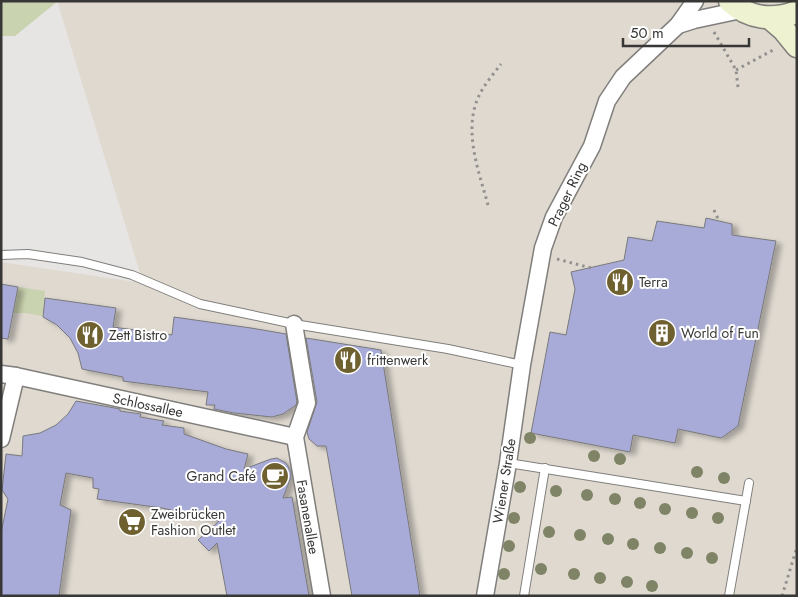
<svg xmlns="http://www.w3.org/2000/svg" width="798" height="597" viewBox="0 0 798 597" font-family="Jost,sans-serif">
<defs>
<filter id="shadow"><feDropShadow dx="5.5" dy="3" stdDeviation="2.5" flood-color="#0004"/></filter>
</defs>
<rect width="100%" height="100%" fill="#e7e5e3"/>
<!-- built -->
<polygon fill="#dfd9d0" points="57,1 797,1 797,596 1,596 1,262 143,283"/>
<!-- green -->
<g fill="#cad3af">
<polygon points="1,1 58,1 15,36 1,36"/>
<polygon points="18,287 45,291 43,312 42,316 26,313 13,313"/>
</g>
<!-- building -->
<g fill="#a8abd7" stroke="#79797c" filter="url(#shadow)">
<polygon points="706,218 732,224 732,235 776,241 738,426 721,438 678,429 675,443 633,435 630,452 531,433 550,332 566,335 575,289 571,272 624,260 628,237 652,241 657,221 704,228"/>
<polygon points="1,284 18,287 8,339 1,338"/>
<polygon points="45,298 116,308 113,327 172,335 174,317 251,328 286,334 297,402 296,405 283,414 272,417 234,413 214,409 215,405 206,405 208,392 123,381 123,377 82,369 78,353 70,338 57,325 43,317"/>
<polygon points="306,338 381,350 420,596 352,596 326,446 317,446 309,439 307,432 317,402"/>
<polygon points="76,401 120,409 120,411 141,414 140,417 164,421 162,425 184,428 184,434 226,449 248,454 244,469 271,459 277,458 286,463 291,472 291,477 283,498 292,497 309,596 227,596 217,543 209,551 198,540 219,521 162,508 97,499 99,489 93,488 93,478 66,473 60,505 71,510 59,596 1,596 1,533 8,499 2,490 6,454 22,456 23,436 40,433 56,425 68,414"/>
</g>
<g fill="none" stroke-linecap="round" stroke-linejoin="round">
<!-- lane casing -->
<g stroke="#807f7c" stroke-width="10">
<g id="lane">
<polyline points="1,255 28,254 82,262 132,275 200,304 294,324 448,349 522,365"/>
<polyline points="508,463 746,501"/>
<polyline points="524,596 545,468"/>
<polyline points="729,596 749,483"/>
</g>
</g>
<!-- street casing -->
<g stroke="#807f7c" stroke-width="19">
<g id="street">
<polyline points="678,25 694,20 741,10"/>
<polyline points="294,324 307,403 295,437 322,596"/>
<polyline points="1,374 16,376 295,437"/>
<polyline points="1,439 16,376"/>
<polyline points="485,596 508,463 522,365 543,248 554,217 592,146 607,101 623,77 678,25 695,1"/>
</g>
</g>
<!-- secondary casing -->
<g stroke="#807f7c" stroke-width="25">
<g id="secondary">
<path d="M730,1C749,19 773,21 797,12"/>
<polyline points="770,18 784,30 797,46"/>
</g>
</g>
<!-- path -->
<g stroke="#91908f" stroke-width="3" stroke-dasharray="2.5 4" stroke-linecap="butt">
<polyline points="714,32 736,70 738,87"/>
<polyline points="736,70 775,49"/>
<path d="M488,205C479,172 465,136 476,103C481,88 492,76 501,64"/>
<polyline points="714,210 719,221"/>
<polyline points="557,259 591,268"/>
<polyline points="782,596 797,547"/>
</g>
<!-- lane -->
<use href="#lane" stroke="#fff" stroke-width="8"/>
<!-- street -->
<use href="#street" stroke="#fff" stroke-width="16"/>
<!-- secondary -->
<use href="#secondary" stroke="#eef2d0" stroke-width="22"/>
</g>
<!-- trees -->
<g fill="#808466">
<circle cx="530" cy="438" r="6"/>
<circle cx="594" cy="456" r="6"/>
<circle cx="620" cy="459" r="6"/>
<circle cx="697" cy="472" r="6"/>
<circle cx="724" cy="478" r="6"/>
<circle cx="520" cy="487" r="6"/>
<circle cx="556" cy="491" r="6"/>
<circle cx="587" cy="495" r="6"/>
<circle cx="615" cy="499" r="6"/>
<circle cx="640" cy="503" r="6"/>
<circle cx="665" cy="509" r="6"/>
<circle cx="692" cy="513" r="6"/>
<circle cx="514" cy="518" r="6"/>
<circle cx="718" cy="518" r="6"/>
<circle cx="549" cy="532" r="6"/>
<circle cx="580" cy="535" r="6"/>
<circle cx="608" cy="539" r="6"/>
<circle cx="633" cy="544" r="6"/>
<circle cx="509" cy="546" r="6"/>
<circle cx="660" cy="548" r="6"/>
<circle cx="687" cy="553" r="6"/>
<circle cx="712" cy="558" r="6"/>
<circle cx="541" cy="569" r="6"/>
<circle cx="504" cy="574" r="6"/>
<circle cx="574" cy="574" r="6"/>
<circle cx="600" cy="578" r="6"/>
<circle cx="627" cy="582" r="6"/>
<circle cx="652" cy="586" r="6"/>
</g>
<!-- icons -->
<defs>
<g id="restaurant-disc" transform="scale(1.4375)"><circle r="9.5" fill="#6f612f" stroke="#fff"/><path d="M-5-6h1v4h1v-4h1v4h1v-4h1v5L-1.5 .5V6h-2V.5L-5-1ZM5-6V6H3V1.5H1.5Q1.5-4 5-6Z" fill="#fff"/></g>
<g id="building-disc" transform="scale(1.4375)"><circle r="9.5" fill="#6f612f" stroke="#fff"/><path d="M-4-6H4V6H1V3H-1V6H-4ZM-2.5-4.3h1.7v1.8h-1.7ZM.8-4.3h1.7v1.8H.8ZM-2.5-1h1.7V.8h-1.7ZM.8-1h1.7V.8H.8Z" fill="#fff"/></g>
<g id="cafe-disc" transform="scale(1.4375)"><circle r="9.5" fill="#6f612f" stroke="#fff"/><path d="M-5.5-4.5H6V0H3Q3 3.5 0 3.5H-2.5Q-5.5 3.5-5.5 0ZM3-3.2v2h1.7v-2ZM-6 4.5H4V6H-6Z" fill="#fff"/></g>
<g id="supermarket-disc" transform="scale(1.4375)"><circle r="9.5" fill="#6f612f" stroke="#fff"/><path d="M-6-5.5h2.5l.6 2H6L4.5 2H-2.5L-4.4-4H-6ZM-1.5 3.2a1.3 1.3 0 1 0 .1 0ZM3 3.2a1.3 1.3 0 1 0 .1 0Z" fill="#fff"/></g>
</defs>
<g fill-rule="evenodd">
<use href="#restaurant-disc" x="620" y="282"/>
<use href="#building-disc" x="662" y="333"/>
<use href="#restaurant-disc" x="90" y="335"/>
<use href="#restaurant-disc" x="348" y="360"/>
<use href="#cafe-disc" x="275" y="476"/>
<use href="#supermarket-disc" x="132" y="522"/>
</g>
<g text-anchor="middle" stroke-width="4" stroke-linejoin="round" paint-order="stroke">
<!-- street labels -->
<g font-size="14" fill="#373736" stroke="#fff">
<text transform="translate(567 194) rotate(-64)" y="5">Prager Ring</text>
<text transform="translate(148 405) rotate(12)" y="5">Schlossallee</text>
<text transform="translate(504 481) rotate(-81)" y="5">Wiener Straße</text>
<text transform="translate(308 517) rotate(80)" y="5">Fasanenallee</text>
</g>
<!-- poi labels -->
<g font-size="14" fill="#373736" stroke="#fff" text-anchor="start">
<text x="639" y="287">Terra</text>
<text x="681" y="338">World of Fun</text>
<text x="109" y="340">Zett Bistro</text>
<text x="367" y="365">frittenwerk</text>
<text x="256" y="481" text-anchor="end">Grand Café</text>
<text x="151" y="519">Zweibrücken<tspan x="151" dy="16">Fashion Outlet</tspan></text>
</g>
</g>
<!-- border -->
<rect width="798" height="597" fill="none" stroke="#373736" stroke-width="5"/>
<!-- scale -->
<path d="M623 38v8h126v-8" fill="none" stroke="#373736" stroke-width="2.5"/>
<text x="630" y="38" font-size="15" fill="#373736" stroke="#ffffff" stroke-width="4" paint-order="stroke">50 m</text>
</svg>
